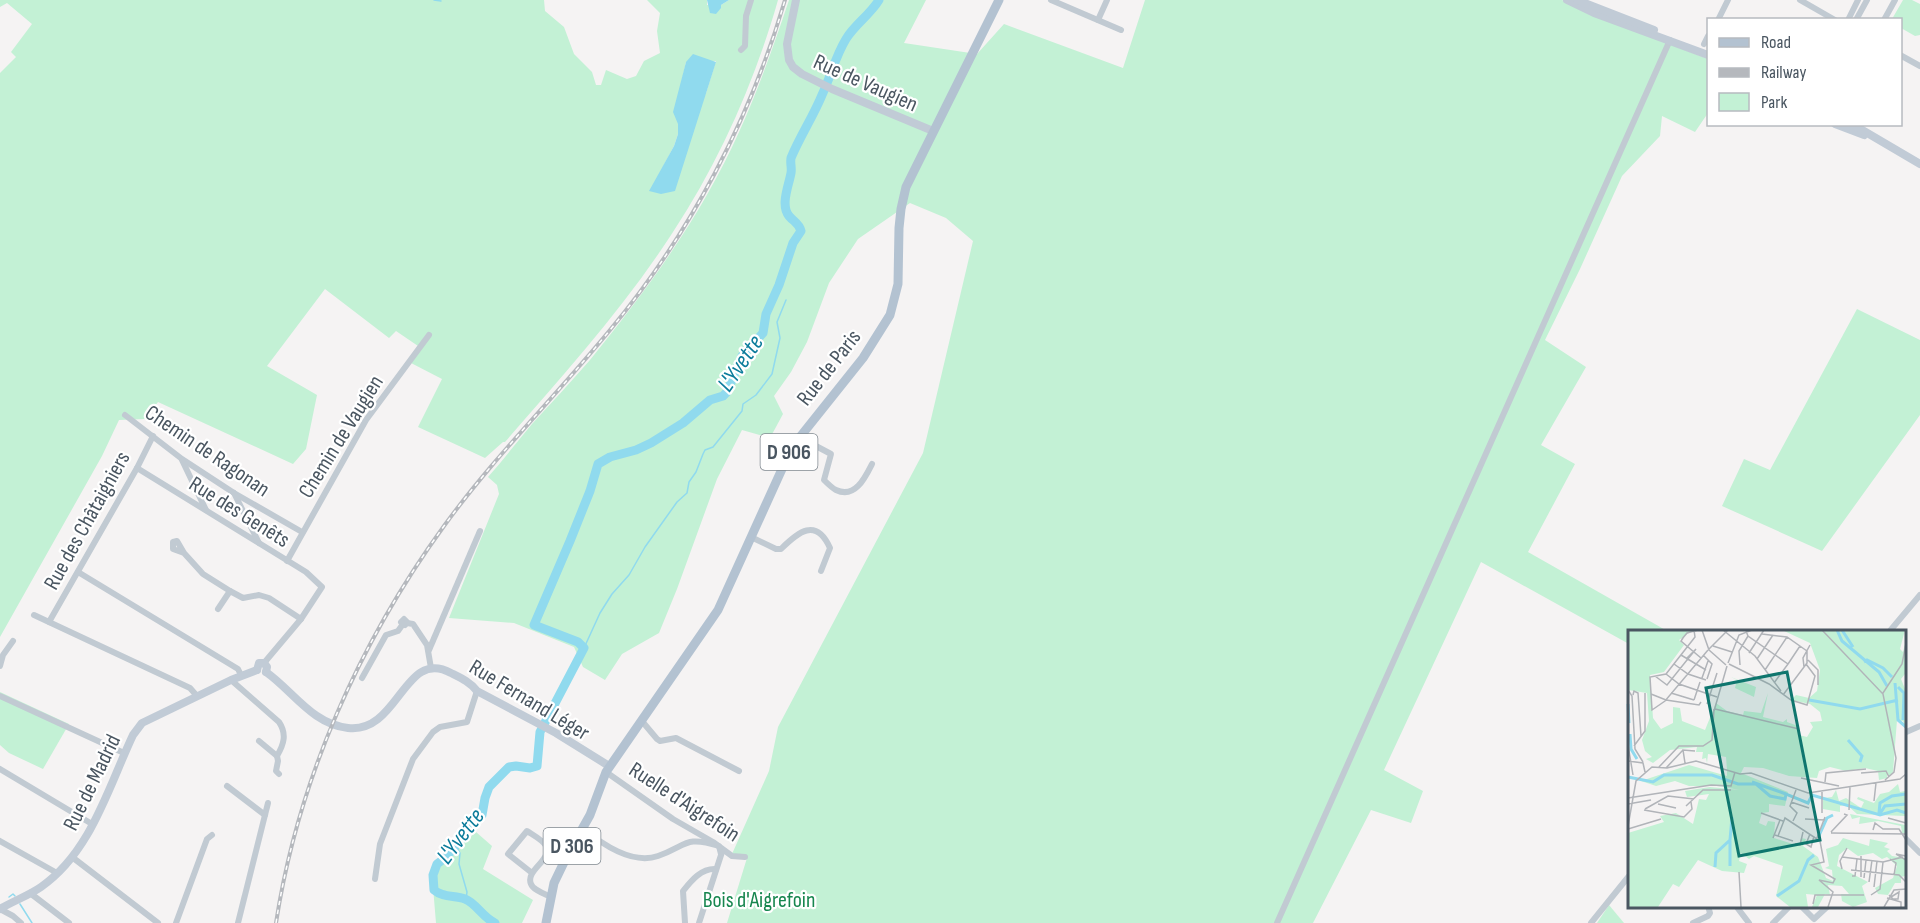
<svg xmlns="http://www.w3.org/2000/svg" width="1920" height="923" viewBox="0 0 1920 923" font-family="'Sofia Sans Condensed',sans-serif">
<rect width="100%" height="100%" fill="#f5f3f3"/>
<!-- green -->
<g fill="#c3f1d5" fill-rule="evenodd">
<path d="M0,0H544L545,11L564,27L574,54L592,72L596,85H601L606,70L627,79L636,76L644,61L660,53L657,31L660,13L647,0H707V5H721L729,0H778C755,81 719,162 673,232C624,308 563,375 505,442H503L485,458L418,427L442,379L411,363L421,348L396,331L389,338L325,289L267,366L317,395L306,449L293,464L158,402L145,419L119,420L102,456L0,637V73L16,57L11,52L32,24L7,3L0,7ZM716,61L706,93L650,191L674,146L678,134L679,94L686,62Z"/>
<path d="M789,0H926L904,43L977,54L1004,24L1123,68L1145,0H1562L1579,9L1708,59V113L1695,132L1662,116L1660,136L1622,176L1580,269L1545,340L1586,367L1541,445L1575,464L1528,552L1669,632H1629V644L1481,562L1384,770L1423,791L1411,823L1371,810L1313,923H727L747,858L732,854L769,771L778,727L923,453L973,241L946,218L910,203L858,239L829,283L807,342L791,372L774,396L783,414L770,438L742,430L717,479L677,589L659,633L622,654L605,680L583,667L574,647L514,623L449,618L499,494L497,485L488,477C503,460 517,442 532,424C551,403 571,382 590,360C633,307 674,253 708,193C743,132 767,66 789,0Z"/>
<polygon points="1903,0 1912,0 1920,4 1920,35 1915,36 1901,28 1900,20 1892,19"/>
<polygon points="1857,309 1920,340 1920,415 1822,551 1722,506 1744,459 1770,470"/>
<polygon points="0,692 69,724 43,769 9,753 0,745"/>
<polygon points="476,832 492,846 483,869 533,900 522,923 436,923 433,887 441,863"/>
<polygon points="1609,905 1624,923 1597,923"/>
</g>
<!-- water -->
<g fill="#90daee">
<polygon points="707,0 729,0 721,5 721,8 716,14 710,13"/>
<polygon points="693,54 716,62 675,191 661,194 649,191 674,146 678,134 678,124 673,112 686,62"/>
</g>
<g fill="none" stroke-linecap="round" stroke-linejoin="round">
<!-- stream -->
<g stroke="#90daee" stroke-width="1.5">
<polyline points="434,0 441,1"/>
<polyline points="584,648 600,613 612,594 629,575 645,547 677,502 687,493 689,482 696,472 703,454 705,450 713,447 742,411 743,404 756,395 772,374 780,338 777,322 786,300"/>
<polyline points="456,846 460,853 459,864 467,892 466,899"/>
<polyline points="9,897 13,894 15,896"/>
<polyline points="20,904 32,923"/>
</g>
<!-- river -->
<path stroke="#90daee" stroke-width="9" d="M495,923C482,917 476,903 465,899C455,895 443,898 434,890L433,875L437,864L445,858L482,815L485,798L489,787L509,767L516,766L530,768L537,766L540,732L584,648L578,642L534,625L570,541L590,491L598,464L610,457L636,450L651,443L683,423L710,400L723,396L727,392L742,356L763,333L766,314L779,285L793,243L801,231C799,223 794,222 789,216C780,205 789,185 791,173C792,167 790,164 791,158C800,136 813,117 822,95C831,76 835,57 846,39C855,24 870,15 879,0"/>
<!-- street -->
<g stroke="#c1cad2" stroke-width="6">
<polyline points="1051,0 1121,30"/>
<polyline points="1800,0 1835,20"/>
<polyline points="1098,20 1107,0"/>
<polyline points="1718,20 1728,0"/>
<polyline points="1848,20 1858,0"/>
<polyline points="1856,20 1867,0"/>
<polyline points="1884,20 1895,0"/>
<polyline points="1704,44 1708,36"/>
<polyline points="741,50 745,46 746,16 751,0"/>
<polyline points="1900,55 1920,66"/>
<polyline points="125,415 182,459 234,493 302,532"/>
<path d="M799,437L831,454L824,480C827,483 832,488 836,490C855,499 865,478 872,464"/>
<polyline points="182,460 206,510"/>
<polyline points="137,468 306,572 322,587 301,619 264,663"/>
<polyline points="234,493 259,543"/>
<path d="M751,537L776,549H781C798,532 816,517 830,548L821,571"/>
<polyline points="184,553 177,541 173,542 173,549 184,553 203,574 230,591"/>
<polyline points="287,561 366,420 429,335"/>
<polyline points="78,572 238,669 241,675"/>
<polyline points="218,609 230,591 243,598 259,595 269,598 301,619"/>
<polyline points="34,615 190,688 197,696"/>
<polygon points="404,619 407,622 405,625 401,622"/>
<polyline points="49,622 137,468 153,436"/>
<polyline points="407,623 413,624 427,645 431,668"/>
<polyline points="1889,632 1920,595"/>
<polyline points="429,650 480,531"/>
<polyline points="0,666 3,655 13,641"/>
<polyline points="362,678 386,635 398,631 403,624"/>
<path d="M231,680L279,722C287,734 284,744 277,756L259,741"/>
<polyline points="0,696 124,753"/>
<polyline points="641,720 657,739 660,741 676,738 739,771"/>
<polyline points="1904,733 1920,726"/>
<polyline points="277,756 278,761 276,771 279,774"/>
<polyline points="0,769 92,824"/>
<polyline points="606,772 673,819 713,842 732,856 745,857"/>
<polyline points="227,786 265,815"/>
<path d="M582,828C602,844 632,865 658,856C687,846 684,835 719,846L721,854"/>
<polyline points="1904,837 1920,853"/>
<polyline points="0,841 57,873"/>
<polyline points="72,857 158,923"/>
<path d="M532,873L508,854L527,831C533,835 543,840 546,846C552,861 525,870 531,884C533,890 545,894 551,897"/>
<polyline points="375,879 380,844 413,759 433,732 440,727 467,722 477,691"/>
<polyline points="30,893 69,923"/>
<polyline points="1736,906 1749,923"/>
<polyline points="1801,906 1814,919 1828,906"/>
<polyline points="0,909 13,916 21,923"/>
<polyline points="176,923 207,839 212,835"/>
<polyline points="238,923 268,803"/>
<path d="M685,923L683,891C691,881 701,868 716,869"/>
<polyline points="699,923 722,852"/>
<polyline points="1277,923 1670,40"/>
<polyline points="1591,923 1629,876"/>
<polyline points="1693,923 1708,916 1710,913 1708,906"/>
<polyline points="1773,923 1790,906"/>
</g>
<!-- secondary -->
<g stroke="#c1cbd6" stroke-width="8">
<polyline points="796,0 787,44 789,60 793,67 802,74 832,89 933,131"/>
<polyline points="1567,0 1594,13 1708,55"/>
<polyline points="1577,0 1654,30"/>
<polyline points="1835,124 1864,135"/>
<polyline points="1852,124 1920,164"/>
<polyline points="257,670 259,663 264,663 267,667 266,672"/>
<path d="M266,672C293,691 312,724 348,728C399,734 404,647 451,673C461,678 470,682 477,691L556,733L609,766"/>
<path d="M0,909C13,901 28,896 41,887C91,852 108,788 133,735L142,723L231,680L257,670"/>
</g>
<!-- primary -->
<polyline stroke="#b3c2d1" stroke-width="9" points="546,923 554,883 567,856 590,815 606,772 718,610 792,447 863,358 890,315 898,284 899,228 901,209 906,187 999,0"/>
<!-- rail casing -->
<g stroke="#b5b8bd" stroke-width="4">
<path id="rail" d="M276,923C298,780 359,643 444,526C494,457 556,396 610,330C690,234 750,120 785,0"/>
</g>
<!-- rail -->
<use href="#rail" stroke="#fff" stroke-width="1.5" stroke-dasharray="4.5" stroke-linecap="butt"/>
</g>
<g text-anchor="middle" stroke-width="4.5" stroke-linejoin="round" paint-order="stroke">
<!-- shield labels -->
<g fill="#fff" stroke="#808990" stroke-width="1.5">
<rect x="760.5" y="434" width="57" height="36" rx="4.5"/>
<rect x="543.5" y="828" width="57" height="36" rx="4.5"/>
</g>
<g font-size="21" font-weight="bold" fill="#4a5661">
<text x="789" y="459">D 906</text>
<text x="572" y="853">D 306</text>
</g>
<!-- street labels -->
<g font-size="22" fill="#4a5661" stroke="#fff">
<text transform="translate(866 82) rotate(24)" y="8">Rue de Vaugien</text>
<text transform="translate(828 367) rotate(-52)" y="8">Rue de Paris</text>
<text transform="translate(340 436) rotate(-58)" y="8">Chemin de Vaugien</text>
<text transform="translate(208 450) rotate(34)" y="8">Chemin de Ragonan</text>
<text transform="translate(240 511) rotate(32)" y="8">Rue des Genêts</text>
<text transform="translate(86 520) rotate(-61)" y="8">Rue des Châtaigniers</text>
<text transform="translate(530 699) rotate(31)" y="8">Rue Fernand Léger</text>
<text transform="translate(91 782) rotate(-64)" y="8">Rue de Madrid</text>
<text transform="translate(685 801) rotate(33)" y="8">Ruelle d'Aigrefoin</text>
</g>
<!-- park labels -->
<g font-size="22" fill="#17864f" stroke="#fff">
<text x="759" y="907">Bois d'Aigrefoin</text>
</g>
<!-- water labels -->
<g font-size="24" font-style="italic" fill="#0c7c9b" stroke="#fff">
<text transform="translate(740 363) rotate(-56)" y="8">L'Yvette</text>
<text transform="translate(460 836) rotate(-53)" y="8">L'Yvette</text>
</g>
</g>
<!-- overview -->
<g transform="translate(1628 630)">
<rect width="278" height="278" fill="#f5f3f3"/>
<path d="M0,0H65L51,10L56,15L36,42L22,45L25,88L33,99L45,93V77L52,78L54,91L77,100L88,73L99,81L115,85L116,81L133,83L140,63L135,87L155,92L159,89V92L170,96L171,105L179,107L185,97L182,92L194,91L192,82L182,74L163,70L168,65L181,68L189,61L192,40L182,13L154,0H277L272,19L275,22L277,14V44L273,49L277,59V97L275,91L269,90L265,142L261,146L259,142V148L251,150L250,141L237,138L218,141L202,137L191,141L189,148L161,146L135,138L116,137L113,143L160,162L157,176L141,174V182L134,183L131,193L138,196L140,191L147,192L146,208L171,216L173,208L178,209L175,216L190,227L198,248L205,251L204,240L197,238L201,236L198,219L210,215L215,208L241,216L242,209L260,213L256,217L262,219L259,221L264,226L277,228V246L273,247V253H267L260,265L250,264L247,258L265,248L269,236L259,227L254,229L245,223L230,226L219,218L211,225L209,236L240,252L234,256L239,272L225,277L214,271L213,264H221L214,256L200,255L202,265L197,264L190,277H184L189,265L178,264L180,277H162L148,266L155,236L126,226L121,229L113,223L111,231L119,234L116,243L94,241L70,230L51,257L45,254L30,277H0V203L36,192L32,186L48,183L65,194L71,169L78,170L81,164L59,167L57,161L82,157L112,160L89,156H61L47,151L28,156L13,151L61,135L99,146V140L98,127L80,124L79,133L78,128L74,129L75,122H68L69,117L42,120L25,133L18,129L24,127L17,121L14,110L21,91L19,63L0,60ZM103,47L128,57L126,67L107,58L109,50ZM270,154L272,162L277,161V186L229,184L219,175L212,176V182L195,179V168L204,167L208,160L211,171L218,168L233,178L236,172L229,169L230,167L246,173L252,164L261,162ZM222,184L277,195V203H274L273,196L250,191L231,194L232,187L224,189Z" fill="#c3f1d5"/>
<path fill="none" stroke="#90daee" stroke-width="3" d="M209,0L214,11L251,42L259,56M214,0L225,17M236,32L239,30L255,38L264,47M267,53L270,90L278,97M270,57L276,63L275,90M181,70L232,79L270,70M0,74L1,93M2,104L3,119L9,129M220,110L234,126L232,132M0,147L25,152L36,145H84L110,154H128L142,166L157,169L158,164L180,173L184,165L252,185L269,180L278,183M124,152L158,164M251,183L252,173L264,166L278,164M251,185L257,176L278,174M190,208L199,188L205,185M102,236V211M87,237L88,223L102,210L104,187M149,266L171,251L180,230L186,225"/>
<path fill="none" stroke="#b1b4b9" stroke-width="1.5" d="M66,0L67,7L38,44L22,47L24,80L37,71L80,20M74,0L81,20M95,0L127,26L153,61M194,0L255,64L268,128L266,142L257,150M118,1L120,6L160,34M134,4L159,7L179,21M55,8L53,11L73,28M54,9L59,3L70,0M85,16L104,22M81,19L100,0M81,20L98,35M121,23L136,0M53,25L78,40M75,25L84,34L79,49M58,29L68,19L59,30M129,29L145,5M180,30L190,40V55M100,33L111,5L124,0M46,34L60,44L78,50M101,34L141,54L163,70L179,75L187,46L178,34M160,34L172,16M112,35L111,21L120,6M176,37L175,28L182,15M137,40L159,7M38,44L51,54L89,67M27,46L39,55L59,30M74,48L80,31M146,53L160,34M0,60L4,66L7,119L15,132M43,63L66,70M255,63L274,34L278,14M23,64L38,70L71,75L73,72M5,65L6,61L10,63L13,106M155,65L179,33V21M66,70L72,52M79,74L89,43M87,79L171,99M86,81L99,36M0,115L5,145M6,116L17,101V63M0,131L15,133L17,142M57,133L55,120L67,121M31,137L51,116H75L84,110L86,79M38,138L55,120M233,143L258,141L261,147M173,148L211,156M197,152L198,143L238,139M83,155L103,156L107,142M194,161V183M0,168L83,155M246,171L248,153M163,172L181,178M0,174L23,170M30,174L48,178M58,176L75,160H103M17,179L40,166L66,169M16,180L56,187L64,179L63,172M221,180L222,157M133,183L155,191M260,188L278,193M177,189L197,190M165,191L169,183L162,176L168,160M0,196L8,151L24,137L39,138L68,131L112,144L123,143L180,163L272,149L278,144M0,199L33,189M245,200L247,193L255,199H271L278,210M203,202L219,185L216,184M203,203L278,204M182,204L178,214L183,217L186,206M147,205L165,211M150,206L157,188L192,211L196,232L183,235L207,249L205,253L191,250L205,262L200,277M145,208L152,190M189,208L197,187M167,214L172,215L175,202M233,226V247M278,226L268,224L278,230M214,227L255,232L275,227M262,229L268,233L266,245M214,239L212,231L219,218M223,240L271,245L278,252M111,242L113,277M224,246H227L229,229M236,248L238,230M241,252L244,230M246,257L249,231M243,265L252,259L255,232M261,265L265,269H270L271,262L263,267M259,268L273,272V277M185,274L187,265H236M256,277L266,260L278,259"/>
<path fill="#0f766e" fill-opacity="0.15" stroke="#0f766e" stroke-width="3" d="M159,42L192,210L111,226L78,58Z"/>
<rect width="278" height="278" fill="none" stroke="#4a5661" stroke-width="3"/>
</g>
<!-- legend -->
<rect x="1707" y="18" width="195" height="108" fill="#ffffff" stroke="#b7bbc0" stroke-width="1.5"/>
<rect x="1719" y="38" width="30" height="9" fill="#b3c2d1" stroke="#b7bbc0" stroke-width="1.5"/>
<text x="1761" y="48" font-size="18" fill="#4a5661">Road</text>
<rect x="1719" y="68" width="30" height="9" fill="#b5b8bd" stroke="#b7bbc0" stroke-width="1.5"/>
<text x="1761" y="78" font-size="18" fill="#4a5661">Railway</text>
<rect x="1719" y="93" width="30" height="18" fill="#c3f1d5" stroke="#b7bbc0" stroke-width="1.5"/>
<text x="1761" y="108" font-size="18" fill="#4a5661">Park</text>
</svg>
